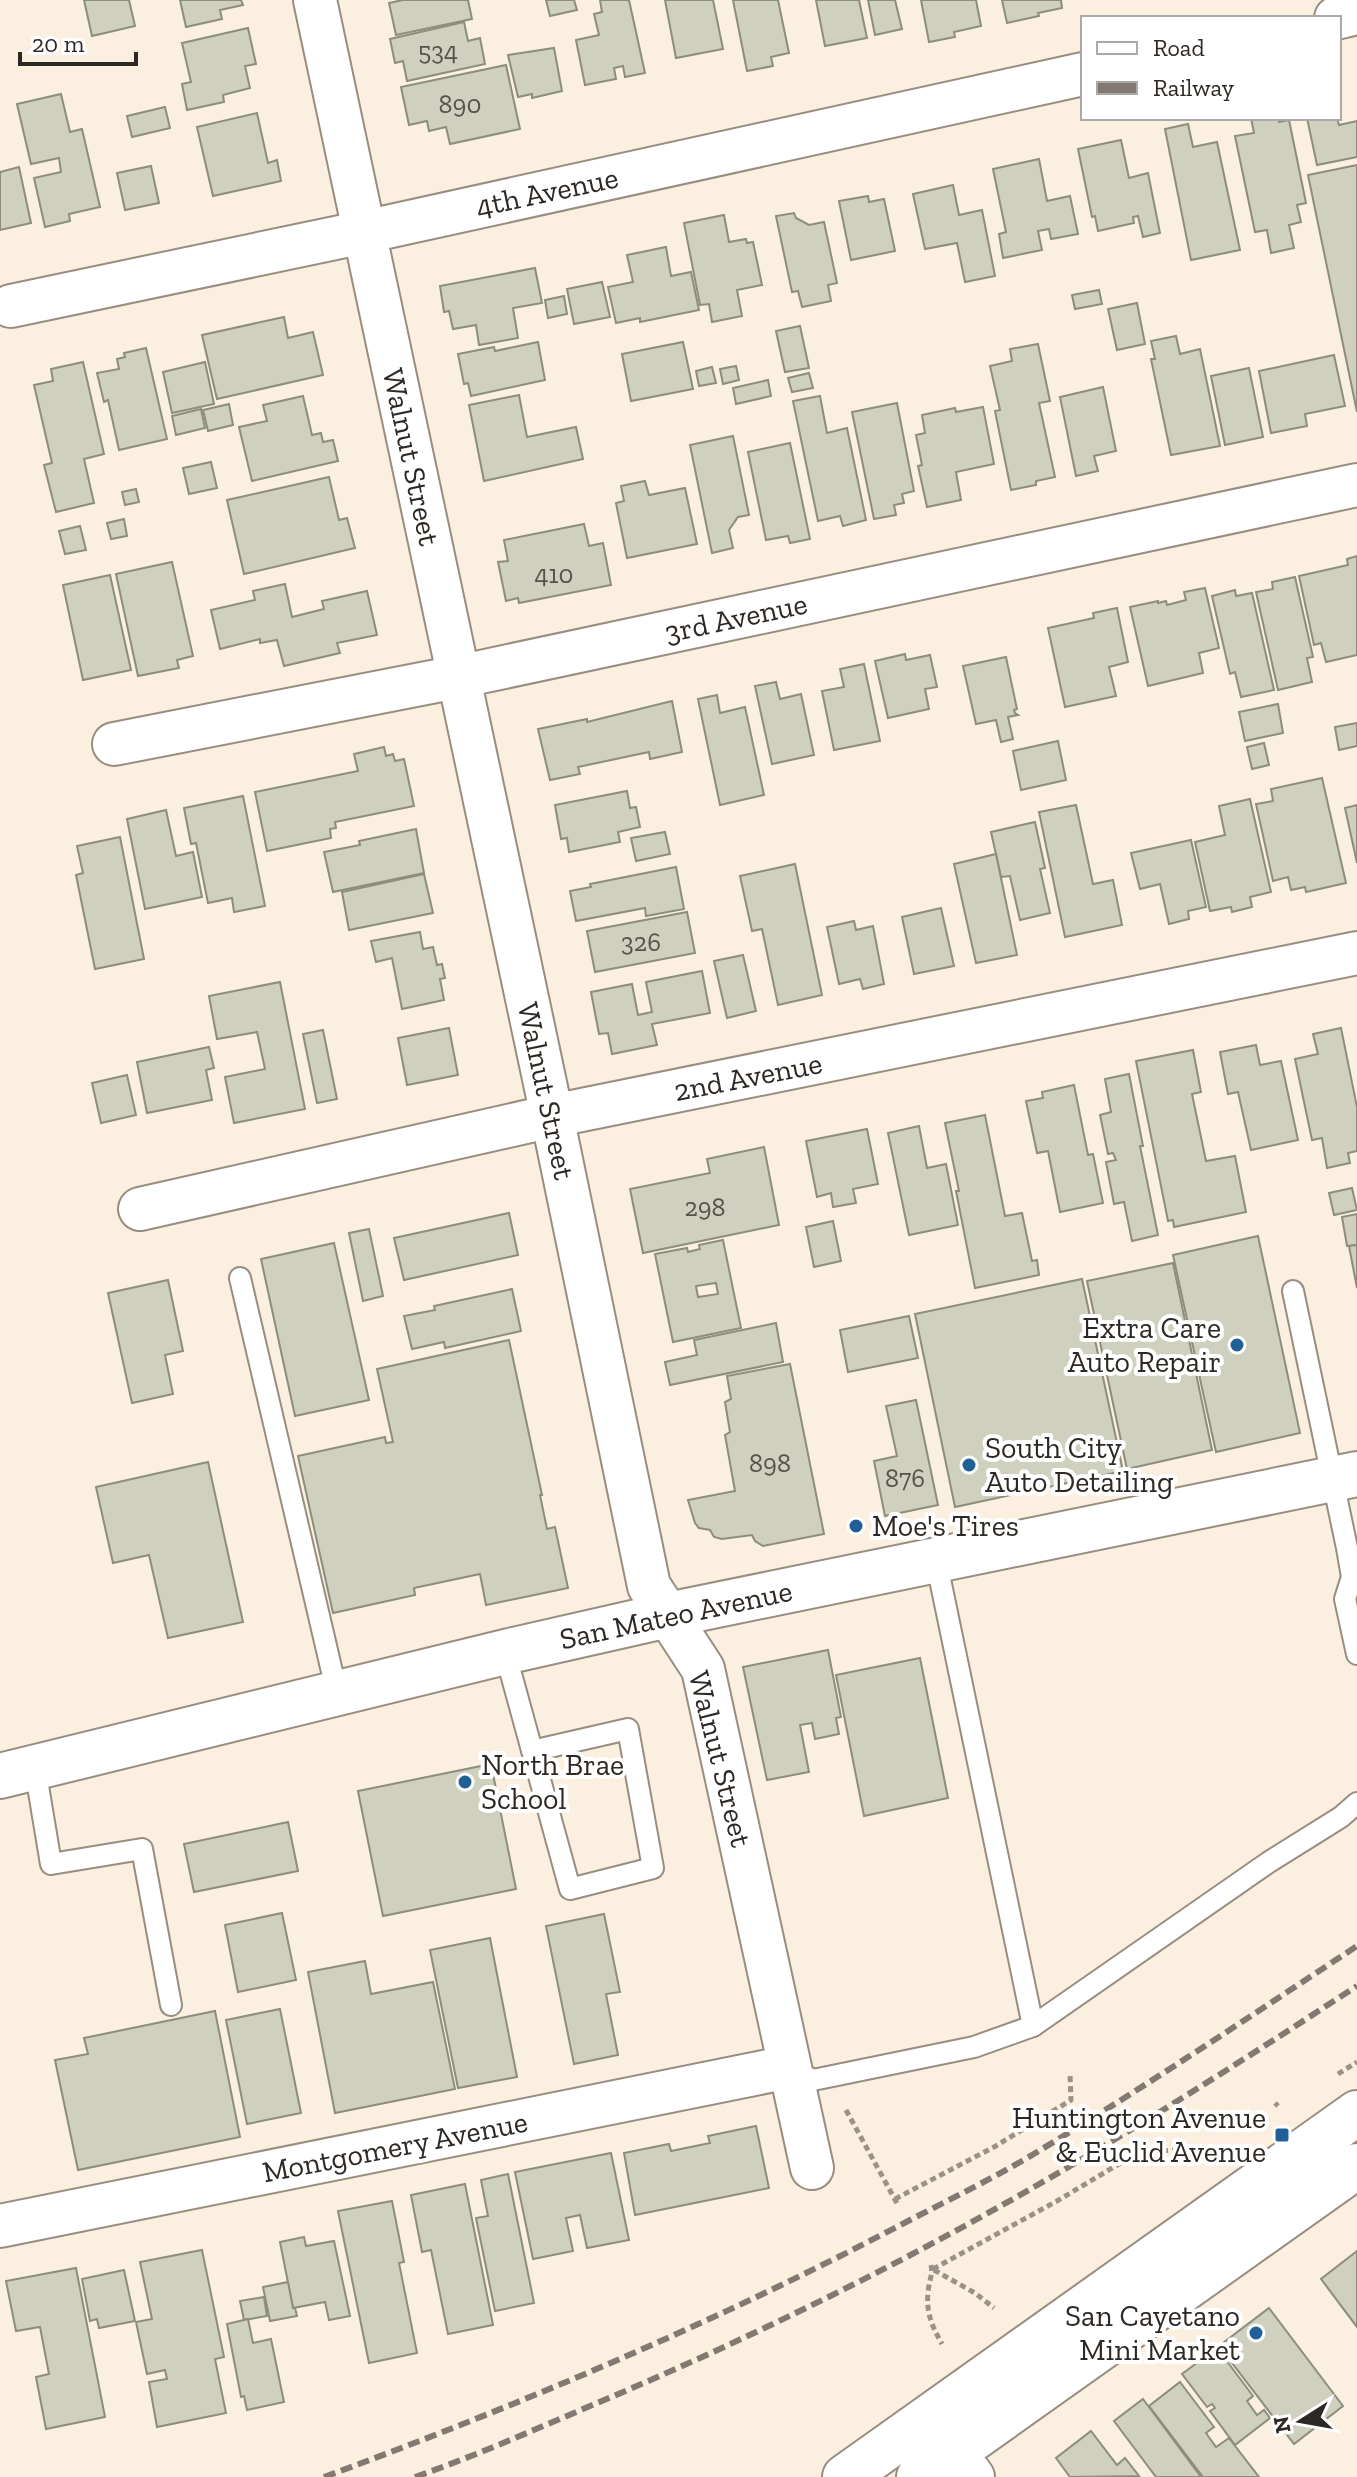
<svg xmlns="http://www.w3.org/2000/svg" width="1357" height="2477" viewBox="0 0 1357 2477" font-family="'Zilla Slab',serif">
<rect width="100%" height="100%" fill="#fbefe0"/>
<!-- building -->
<g fill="#d0d0bf" stroke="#8c8d7c" stroke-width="2" fill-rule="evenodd">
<polygon points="84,0 129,0 135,26 92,36"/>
<polygon points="180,0 241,0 243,5 220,10 222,19 186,27"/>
<polygon points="403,0 468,0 472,19 396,35 389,3"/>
<polygon points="546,0 574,0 577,10 550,16"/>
<polygon points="600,0 629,0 645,73 625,77 623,66 614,68 616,79 585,85 576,40 599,35 594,14 602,12"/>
<polygon points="665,0 713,0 723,49 676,58"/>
<polygon points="733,0 778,0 789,53 771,57 773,66 747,71"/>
<polygon points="816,0 859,0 867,38 825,46"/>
<polygon points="868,0 895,0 902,29 875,35"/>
<polygon points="921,0 976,0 981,26 954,32 955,37 929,42"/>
<polygon points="1002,0 1061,0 1062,8 1038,13 1039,16 1007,23"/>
<polygon points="464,22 468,41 480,38 485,64 407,81 403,61 395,63 390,39"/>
<polygon points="248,28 256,64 245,66 250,88 223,95 224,102 187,110 182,84 191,82 182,43"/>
<polygon points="554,48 562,91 532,98 532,94 518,97 508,55"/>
<polygon points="506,65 520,129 450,144 446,127 429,131 427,121 409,125 401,87"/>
<polygon points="61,94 70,132 82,129 100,207 69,214 70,221 45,227 34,178 61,172 59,158 31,164 17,104"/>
<polygon points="165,107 170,128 132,137 127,116"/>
<polygon points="257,113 268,163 277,160 281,181 213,196 197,127"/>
<polygon points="1251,118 1279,118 1279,122 1289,120 1306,203 1297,205 1301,222 1289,225 1294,248 1271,253 1267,230 1255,232 1235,136 1254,133"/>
<polygon points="1307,118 1337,118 1339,125 1357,121 1357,157 1317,165"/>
<polygon points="1188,124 1193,147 1217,142 1240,250 1191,260 1165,129"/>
<polygon points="1121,140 1129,178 1148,173 1160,233 1143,237 1138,216 1133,217 1134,223 1098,231 1095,216 1092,217 1078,149"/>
<polygon points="1039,159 1047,201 1070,196 1078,234 1051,239 1049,229 1038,231 1042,250 1003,258 999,234 1006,232 993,169"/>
<polygon points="1357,165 1357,412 1308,175"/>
<polygon points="151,166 159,203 125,210 117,173"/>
<polygon points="19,167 31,223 0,230 0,172"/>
<polygon points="953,185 959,215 982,210 995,276 965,282 957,243 925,249 913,194"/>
<polygon points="868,196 869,202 884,199 895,251 851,260 839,201"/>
<polygon points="794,213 796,218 809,225 824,222 837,283 828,285 831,301 802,307 798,291 792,292 776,216"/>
<polygon points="724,215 729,242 746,239 747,243 753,242 762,285 737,290 742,316 712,322 709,304 700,305 684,223"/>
<polygon points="666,247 671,276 691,272 699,310 640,322 640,318 616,323 608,287 633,282 627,255"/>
<polygon points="535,268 542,303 513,308 518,338 479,345 476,325 453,329 449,311 444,312 440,286"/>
<polygon points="602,282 610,317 574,324 567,289"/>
<polygon points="1099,290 1102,304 1075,309 1072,295"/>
<polygon points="564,296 567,314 548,318 545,300"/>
<polygon points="1137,303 1145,344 1117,350 1108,309"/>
<polygon points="284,317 288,338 313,332 323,375 217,399 202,335"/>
<polygon points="800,326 809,368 785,372 776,331"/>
<polygon points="1176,336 1180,354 1200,349 1220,446 1171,455 1151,359 1155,359 1151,341"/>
<polygon points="538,342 545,380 471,396 468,383 464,384 458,354 494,347 495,351"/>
<polygon points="683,342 693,389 631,401 622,354"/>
<polygon points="1038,344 1050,401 1039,403 1055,477 1036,481 1036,485 1011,490 995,411 1000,410 990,366 1012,361 1010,349"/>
<polygon points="146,348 167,439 119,450 108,400 104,402 97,373 119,369 117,359 125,357 124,353"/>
<polygon points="1334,355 1345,406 1305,414 1307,426 1271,433 1259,371"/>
<polygon points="83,362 104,454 84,459 94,503 56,512 44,465 52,463 34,385 53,381 51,369"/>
<polygon points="205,362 214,404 172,413 163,372"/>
<polygon points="736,366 739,380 723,384 720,369"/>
<polygon points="712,367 716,383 699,386 696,371"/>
<polygon points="1249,368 1263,437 1225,445 1211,376"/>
<polygon points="809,373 813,388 792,392 788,378"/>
<polygon points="768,380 771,396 736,404 733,388"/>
<polygon points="1103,387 1116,451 1094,456 1098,471 1076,476 1060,397"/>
<polygon points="519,395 527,437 576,427 583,459 484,481 469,405"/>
<polygon points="303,396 312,435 321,433 323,442 333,440 338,461 252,481 239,427 267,421 263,405"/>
<polygon points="820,396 827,433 847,428 866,520 843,526 840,516 818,521 793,401"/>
<polygon points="897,403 914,491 902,494 904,503 894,505 896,515 874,519 852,412"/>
<polygon points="229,404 233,425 208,431 203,410"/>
<polygon points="983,407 994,464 956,472 961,500 927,507 918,466 922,465 916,435 925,433 922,415 955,408 956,412"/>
<polygon points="201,409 205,428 176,435 172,416"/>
<polygon points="733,436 749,515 738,517 729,530 733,548 712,553 690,445"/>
<polygon points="790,443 810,539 790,543 788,536 766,540 748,452"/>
<polygon points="211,462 217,488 189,494 183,468"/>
<polygon points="329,477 339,520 347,518 355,548 244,574 227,500"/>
<polygon points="645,481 649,495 685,488 697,544 627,558 616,503 624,501 621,486"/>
<polygon points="136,489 139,502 125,505 122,492"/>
<polygon points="124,519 127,536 111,539 107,523"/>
<polygon points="584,524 589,546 603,543 611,585 519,603 518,598 506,601 498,562 508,561 504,540"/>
<polygon points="80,526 86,550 65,554 59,531"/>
<polygon points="1357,556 1357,655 1326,662 1321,643 1314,645 1299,576 1348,565 1347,559"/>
<polygon points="172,562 193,656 177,660 179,668 138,676 116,574"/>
<polygon points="110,575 131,670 83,680 63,585"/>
<polygon points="1295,577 1313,657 1307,658 1312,682 1278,690 1256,592 1273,589 1272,582"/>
<polygon points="285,584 292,617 324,609 322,601 367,591 377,635 337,643 340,653 284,666 277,640 260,643 260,639 220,649 211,610 255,600 253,591"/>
<polygon points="1205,588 1219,648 1199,653 1203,673 1148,686 1130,607 1158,601 1158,603 1166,601 1167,605 1186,600 1184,592"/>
<polygon points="1235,590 1236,596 1252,593 1274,690 1241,697 1235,672 1230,674 1212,596"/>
<polygon points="1117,608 1128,662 1109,667 1116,696 1065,707 1048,628 1094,618 1093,613"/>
<polygon points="905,654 906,660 930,655 937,687 925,689 929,709 888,718 875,661"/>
<polygon points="1006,657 1017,709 1014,710 1015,713 1018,715 1008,717 1013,739 1001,742 996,720 976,724 963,666"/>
<polygon points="864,664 880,741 834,750 822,691 844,687 840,669"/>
<polygon points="776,682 780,699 801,694 814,755 772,764 755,686"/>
<polygon points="717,695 720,713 745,707 764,795 720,805 698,699"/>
<polygon points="672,701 682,752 650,759 649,752 578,767 580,774 550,780 538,729 587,719 587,722"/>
<polygon points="1278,704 1283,733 1245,741 1239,712"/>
<polygon points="1357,723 1357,746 1339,750 1335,727"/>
<polygon points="1058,741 1066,780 1021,790 1013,751"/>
<polygon points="1264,743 1269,765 1252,769 1247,747"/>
<polygon points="384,747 386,756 393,754 395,761 404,759 414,806 335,822 336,828 330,829 331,838 267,851 255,792 358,771 354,754"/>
<polygon points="1322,778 1346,883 1306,892 1305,887 1291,890 1288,877 1273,881 1256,804 1273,801 1271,789"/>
<polygon points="627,791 630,808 636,807 640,827 618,832 620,842 569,852 567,838 561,839 555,805"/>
<polygon points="243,796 265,906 234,912 232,898 208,903 196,843 191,844 184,808"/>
<polygon points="1250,799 1271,892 1250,897 1252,907 1232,912 1231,907 1210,911 1195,842 1225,835 1219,806"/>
<polygon points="1076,805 1093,884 1113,880 1122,925 1065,937 1039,812"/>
<polygon points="1357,805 1357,863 1345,808"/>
<polygon points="166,810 176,856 193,852 202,897 145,909 127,819"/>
<polygon points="1035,822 1045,868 1040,869 1050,913 1020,920 1010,876 1001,877 991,832"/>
<polygon points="416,829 424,873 333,892 324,852 360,845 359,841"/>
<polygon points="665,832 670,854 636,861 631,838"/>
<polygon points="120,837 144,959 95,969 76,875 83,873 77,846"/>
<polygon points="1191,840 1206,907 1188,911 1189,919 1169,924 1160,884 1140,889 1131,853"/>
<polygon points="996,854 1017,955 976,963 954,864"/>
<polygon points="795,864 822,995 778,1005 762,929 752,931 740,876"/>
<polygon points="676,867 684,909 646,916 645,908 576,921 570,891 591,887 590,884"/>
<polygon points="424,874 433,913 349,930 342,892"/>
<polygon points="941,908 954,966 914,974 902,917"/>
<polygon points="687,912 695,953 595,972 587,931"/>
<polygon points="854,921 856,930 873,926 884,984 863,989 860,979 839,984 827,927"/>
<polygon points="420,932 423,949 433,947 437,965 442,964 445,978 440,979 444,1000 402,1009 392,958 376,962 371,941"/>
<polygon points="743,955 756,1011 727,1018 714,961"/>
<polygon points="702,971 710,1013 652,1024 657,1045 612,1054 608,1033 599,1034 591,992 632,984 638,1015 652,1012 646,982"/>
<polygon points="280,982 305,1109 234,1123 225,1077 265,1069 257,1032 217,1039 209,996"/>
<polygon points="449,1028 458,1075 407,1085 398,1038"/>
<polygon points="1341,1028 1357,1107 1357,1151 1348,1153 1350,1163 1327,1168 1322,1138 1312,1140 1295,1059 1318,1054 1313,1034"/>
<polygon points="323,1030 337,1099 317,1103 303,1034"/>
<polygon points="1256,1045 1260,1065 1281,1061 1298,1140 1251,1150 1238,1092 1228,1094 1220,1052"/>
<polygon points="209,1047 214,1068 206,1070 212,1100 147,1113 137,1062"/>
<polygon points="1193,1050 1201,1092 1192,1094 1206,1161 1235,1156 1246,1212 1174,1227 1173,1220 1168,1221 1136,1061"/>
<polygon points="1129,1074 1143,1146 1140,1146 1158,1235 1132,1241 1124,1202 1114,1204 1106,1162 1116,1160 1113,1153 1108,1154 1100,1115 1111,1112 1105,1079"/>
<polygon points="127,1075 136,1115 101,1123 92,1083"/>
<polygon points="1074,1085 1088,1155 1093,1154 1103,1203 1060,1212 1048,1151 1037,1153 1026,1101 1043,1098 1042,1092"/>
<polygon points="985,1115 1005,1216 1022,1213 1032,1261 1037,1260 1039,1275 975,1288 956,1191 959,1191 945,1123"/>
<polygon points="919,1126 927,1168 946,1164 958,1225 909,1235 888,1133"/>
<polygon points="867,1129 878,1184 853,1189 856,1203 833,1207 831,1193 817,1197 806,1141"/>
<polygon points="764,1147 779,1225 643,1253 630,1189 710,1173 707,1159"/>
<polygon points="1352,1188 1357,1210 1334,1215 1329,1193"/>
<polygon points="509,1213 518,1255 404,1280 394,1238"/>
<polygon points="1357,1214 1357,1245 1347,1246 1342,1217"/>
<polygon points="833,1221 841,1261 814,1267 806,1227"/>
<polygon points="369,1229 383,1296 363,1301 349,1233"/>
<polygon points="1258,1236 1300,1433 1216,1452 1173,1255"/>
<path d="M723,1240L741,1328L673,1342L655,1254L687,1248L688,1252L700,1249L699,1245ZM716,1283L718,1294L698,1297L696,1286Z"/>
<polygon points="334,1243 369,1400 295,1416 261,1259"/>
<polygon points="1357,1245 1357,1288 1349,1246"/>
<polygon points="1173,1263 1212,1450 1127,1469 1087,1281"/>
<polygon points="1082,1279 1123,1471 955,1507 915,1314"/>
<polygon points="168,1280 183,1351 165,1355 173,1394 132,1403 108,1293"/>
<polygon points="512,1289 521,1331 445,1348 444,1342 412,1349 404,1316 435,1310 434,1306"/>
<polygon points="909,1316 918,1358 848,1372 840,1330"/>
<polygon points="776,1323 783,1362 670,1385 665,1362 697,1355 694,1340"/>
<polygon points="509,1340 542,1495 540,1495 547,1529 555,1527 568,1588 486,1605 480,1574 414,1588 415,1595 333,1613 298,1456 385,1437 386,1443 393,1442 377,1369"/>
<polygon points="790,1364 824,1534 763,1546 755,1541 752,1535 722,1539 714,1537 710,1530 699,1528 695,1523 688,1500 735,1491 725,1435 730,1432 725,1402 731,1399 727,1376"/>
<polygon points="916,1400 938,1505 885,1516 874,1461 897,1456 886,1406"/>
<polygon points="208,1462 243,1622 168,1638 149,1555 113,1563 96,1487"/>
<polygon points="828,1650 841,1717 836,1718 839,1734 815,1739 812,1723 800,1725 809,1772 767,1780 743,1667"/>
<polygon points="920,1658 948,1798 864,1816 836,1675"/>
<polygon points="491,1764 516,1889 383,1916 358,1791"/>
<polygon points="288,1822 298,1871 194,1892 184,1844"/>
<polygon points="282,1913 296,1980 238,1992 225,1925"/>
<polygon points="604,1914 620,1992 606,1994 618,2055 574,2064 546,1926"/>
<polygon points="490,1938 517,2077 458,2088 430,1950"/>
<polygon points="365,1961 371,1994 433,1982 455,2089 335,2113 308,1972"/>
<polygon points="280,2009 301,2113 247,2124 226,2020"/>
<polygon points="215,2011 240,2137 78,2170 55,2060 88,2054 84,2038"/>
<polygon points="756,2126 769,2188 635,2215 624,2153 669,2144 671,2151 710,2143 708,2136"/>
<polygon points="611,2153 629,2240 587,2248 580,2215 566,2218 573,2251 533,2259 515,2172"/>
<polygon points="508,2174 534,2303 495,2311 476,2218 488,2216 481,2180"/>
<polygon points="465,2184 493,2325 448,2334 431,2250 422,2252 411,2195"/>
<polygon points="392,2201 404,2262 399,2263 417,2353 369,2363 338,2211"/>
<polygon points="304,2237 306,2246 334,2241 350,2316 329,2320 325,2302 293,2308 280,2242"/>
<polygon points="202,2250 224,2357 215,2359 226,2413 157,2427 149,2382 167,2379 165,2370 147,2374 136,2322 152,2319 140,2262"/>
<polygon points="1357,2251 1357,2327 1321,2279"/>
<polygon points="76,2268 105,2417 46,2429 36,2377 49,2374 40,2327 16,2331 6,2281"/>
<polygon points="124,2270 135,2321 99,2328 97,2319 90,2321 82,2279"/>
<polygon points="288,2282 293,2308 295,2308 297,2316 270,2321 263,2287"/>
<polygon points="264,2297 267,2316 244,2320 240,2301"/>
<polygon points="1269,2308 1343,2406 1294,2444 1219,2346"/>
<polygon points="248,2319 253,2343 271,2339 284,2402 247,2410 244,2396 241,2397 227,2324"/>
<polygon points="1217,2348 1253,2396 1247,2401 1257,2415 1264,2410 1270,2418 1235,2445 1210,2411 1215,2408 1212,2404 1207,2407 1182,2374"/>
<polygon points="1180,2382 1214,2427 1206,2433 1216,2447 1229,2438 1259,2477 1203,2477 1149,2406"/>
<polygon points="1143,2399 1201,2477 1156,2477 1114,2421"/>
<polygon points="1091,2431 1117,2465 1125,2458 1139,2476 1070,2477 1056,2458"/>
</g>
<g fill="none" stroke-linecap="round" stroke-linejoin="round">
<!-- lane casing -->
<g stroke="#988d7f" stroke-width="24">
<g id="lane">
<polyline points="240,1278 337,1693"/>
<polyline points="1293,1291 1347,1548 1352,1577 1345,1599 1357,1654"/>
<polyline points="936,1560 1033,2026"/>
<polyline points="505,1652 570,1889 653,1868 628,1729 532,1751"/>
<polyline points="35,1768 51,1864 142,1849 171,2005"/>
<polyline points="792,2069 813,2080 974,2047 1033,2026 1269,1862 1341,1817 1357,1803"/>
</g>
</g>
<!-- street casing -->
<g stroke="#988d7f" stroke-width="46">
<g id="street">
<polyline points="315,0 552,1116 649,1586 703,1669 812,2168"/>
<polyline points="1336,18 1357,13"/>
<polyline points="11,306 364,232 1083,74"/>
<polyline points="114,744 457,677 1357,485"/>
<polyline points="140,1209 552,1116 1357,953"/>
<polyline points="0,2226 789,2067"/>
<polyline points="933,2424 973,2477"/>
</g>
</g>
<!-- secondary casing -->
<g stroke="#988d7f" stroke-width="48">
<g id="secondary">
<polyline points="0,1776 505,1652 668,1615 1357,1474"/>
<polyline points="845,2477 1357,2113"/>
<polyline points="919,2477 1357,2166"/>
</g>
</g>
<!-- path -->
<g stroke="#9a9187" stroke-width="5" stroke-dasharray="6 4" stroke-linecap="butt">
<polyline points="1338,2074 1357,2062"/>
<polyline points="1275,2103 1278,2106"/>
<polyline points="846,2110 898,2205"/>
<polyline points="895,2199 994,2147 1071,2100 1070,2074"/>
<path d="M931,2265C933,2274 929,2282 928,2292C926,2313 932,2326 942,2344"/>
<polyline points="933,2269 1057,2201 1139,2152 1221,2148"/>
<polyline points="934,2270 975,2293 994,2308"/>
</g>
<!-- lane -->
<use href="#lane" stroke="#fff" stroke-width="20"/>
<!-- street -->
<use href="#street" stroke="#fff" stroke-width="42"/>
<!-- secondary -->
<use href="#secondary" stroke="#fff" stroke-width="44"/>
<!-- rail -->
<g stroke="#827a71" stroke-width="6" stroke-dasharray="12 6" stroke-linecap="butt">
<path d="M324,2477C525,2403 721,2320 910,2220C947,2201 985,2182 1022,2161C1136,2093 1246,2019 1357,1946"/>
<path d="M415,2477C472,2457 527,2433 583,2409C738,2344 888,2271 1034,2187C1144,2124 1251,2055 1357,1986"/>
</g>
</g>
<!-- markers -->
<g fill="#206096" stroke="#fff" stroke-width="3">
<circle cx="1237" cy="1345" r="8"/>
<circle cx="969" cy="1465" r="8"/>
<circle cx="856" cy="1526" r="8"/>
<circle cx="465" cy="1782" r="8"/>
<rect x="1274" y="2127" width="16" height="16" rx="4"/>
<circle cx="1256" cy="2333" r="8"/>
</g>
<g text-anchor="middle" stroke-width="8" stroke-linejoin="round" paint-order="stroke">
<!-- number labels -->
<g font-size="26" fill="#56524a">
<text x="438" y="60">534</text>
<text x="460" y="113">890</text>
<text x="554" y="583">410</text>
<text x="641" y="951">326</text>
<text x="705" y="1216">298</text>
<text x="770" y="1472">898</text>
<text x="905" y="1487">876</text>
</g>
<!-- street labels -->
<g font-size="30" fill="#2d2823" stroke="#fff">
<text transform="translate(547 192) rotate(-12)" y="10">4th Avenue</text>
<text transform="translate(411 457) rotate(78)" y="10">Walnut Street</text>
<text transform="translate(736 618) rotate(-12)" y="10">3rd Avenue</text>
<text transform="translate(748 1077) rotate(-11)" y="10">2nd Avenue</text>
<text transform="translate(546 1091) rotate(78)" y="10">Walnut Street</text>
<text transform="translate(676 1615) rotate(-12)" y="10">San Mateo Avenue</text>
<text transform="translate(720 1759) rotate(76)" y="10">Walnut Street</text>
<text transform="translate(395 2147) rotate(-11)" y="10">Montgomery Avenue</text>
</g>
<!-- poi labels -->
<g font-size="30" fill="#2d2823" stroke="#fff" text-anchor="end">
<text x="1221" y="1338">Extra Care<tspan x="1221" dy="34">Auto Repair</tspan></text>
<text x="985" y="1458" text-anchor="start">South City<tspan x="985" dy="34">Auto Detailing</tspan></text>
<text x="872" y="1536" text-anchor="start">Moe's Tires</text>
<text x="481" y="1775" text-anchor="start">North Brae<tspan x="481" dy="34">School</tspan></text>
<text x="1266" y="2128">Huntington Avenue<tspan x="1266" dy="34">&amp; Euclid Avenue</tspan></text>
<text x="1240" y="2326">San Cayetano<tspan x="1240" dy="34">Mini Market</tspan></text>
</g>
</g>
<!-- legend -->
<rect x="1081" y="16" width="260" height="104" fill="#ffffff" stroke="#aba9a7" stroke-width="2"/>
<rect x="1097" y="42" width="40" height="12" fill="#ffffff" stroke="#aba9a7" stroke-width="2"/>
<text x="1153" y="56" font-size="24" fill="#2d2823">Road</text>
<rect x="1097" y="82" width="40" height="12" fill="#827a71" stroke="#aba9a7" stroke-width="2"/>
<text x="1153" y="96" font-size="24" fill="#2d2823">Railway</text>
<!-- north arrow -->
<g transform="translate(1301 2421) rotate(259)" stroke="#ffffff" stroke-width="6" paint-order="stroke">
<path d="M0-6L14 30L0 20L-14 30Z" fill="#2d2823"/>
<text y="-12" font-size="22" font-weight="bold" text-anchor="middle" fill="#2d2823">N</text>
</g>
<!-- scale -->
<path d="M20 52v12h116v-12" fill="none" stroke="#2d2823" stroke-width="4"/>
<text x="32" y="52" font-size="24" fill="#2d2823" stroke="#ffffff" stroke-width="6" paint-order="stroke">20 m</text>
</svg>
